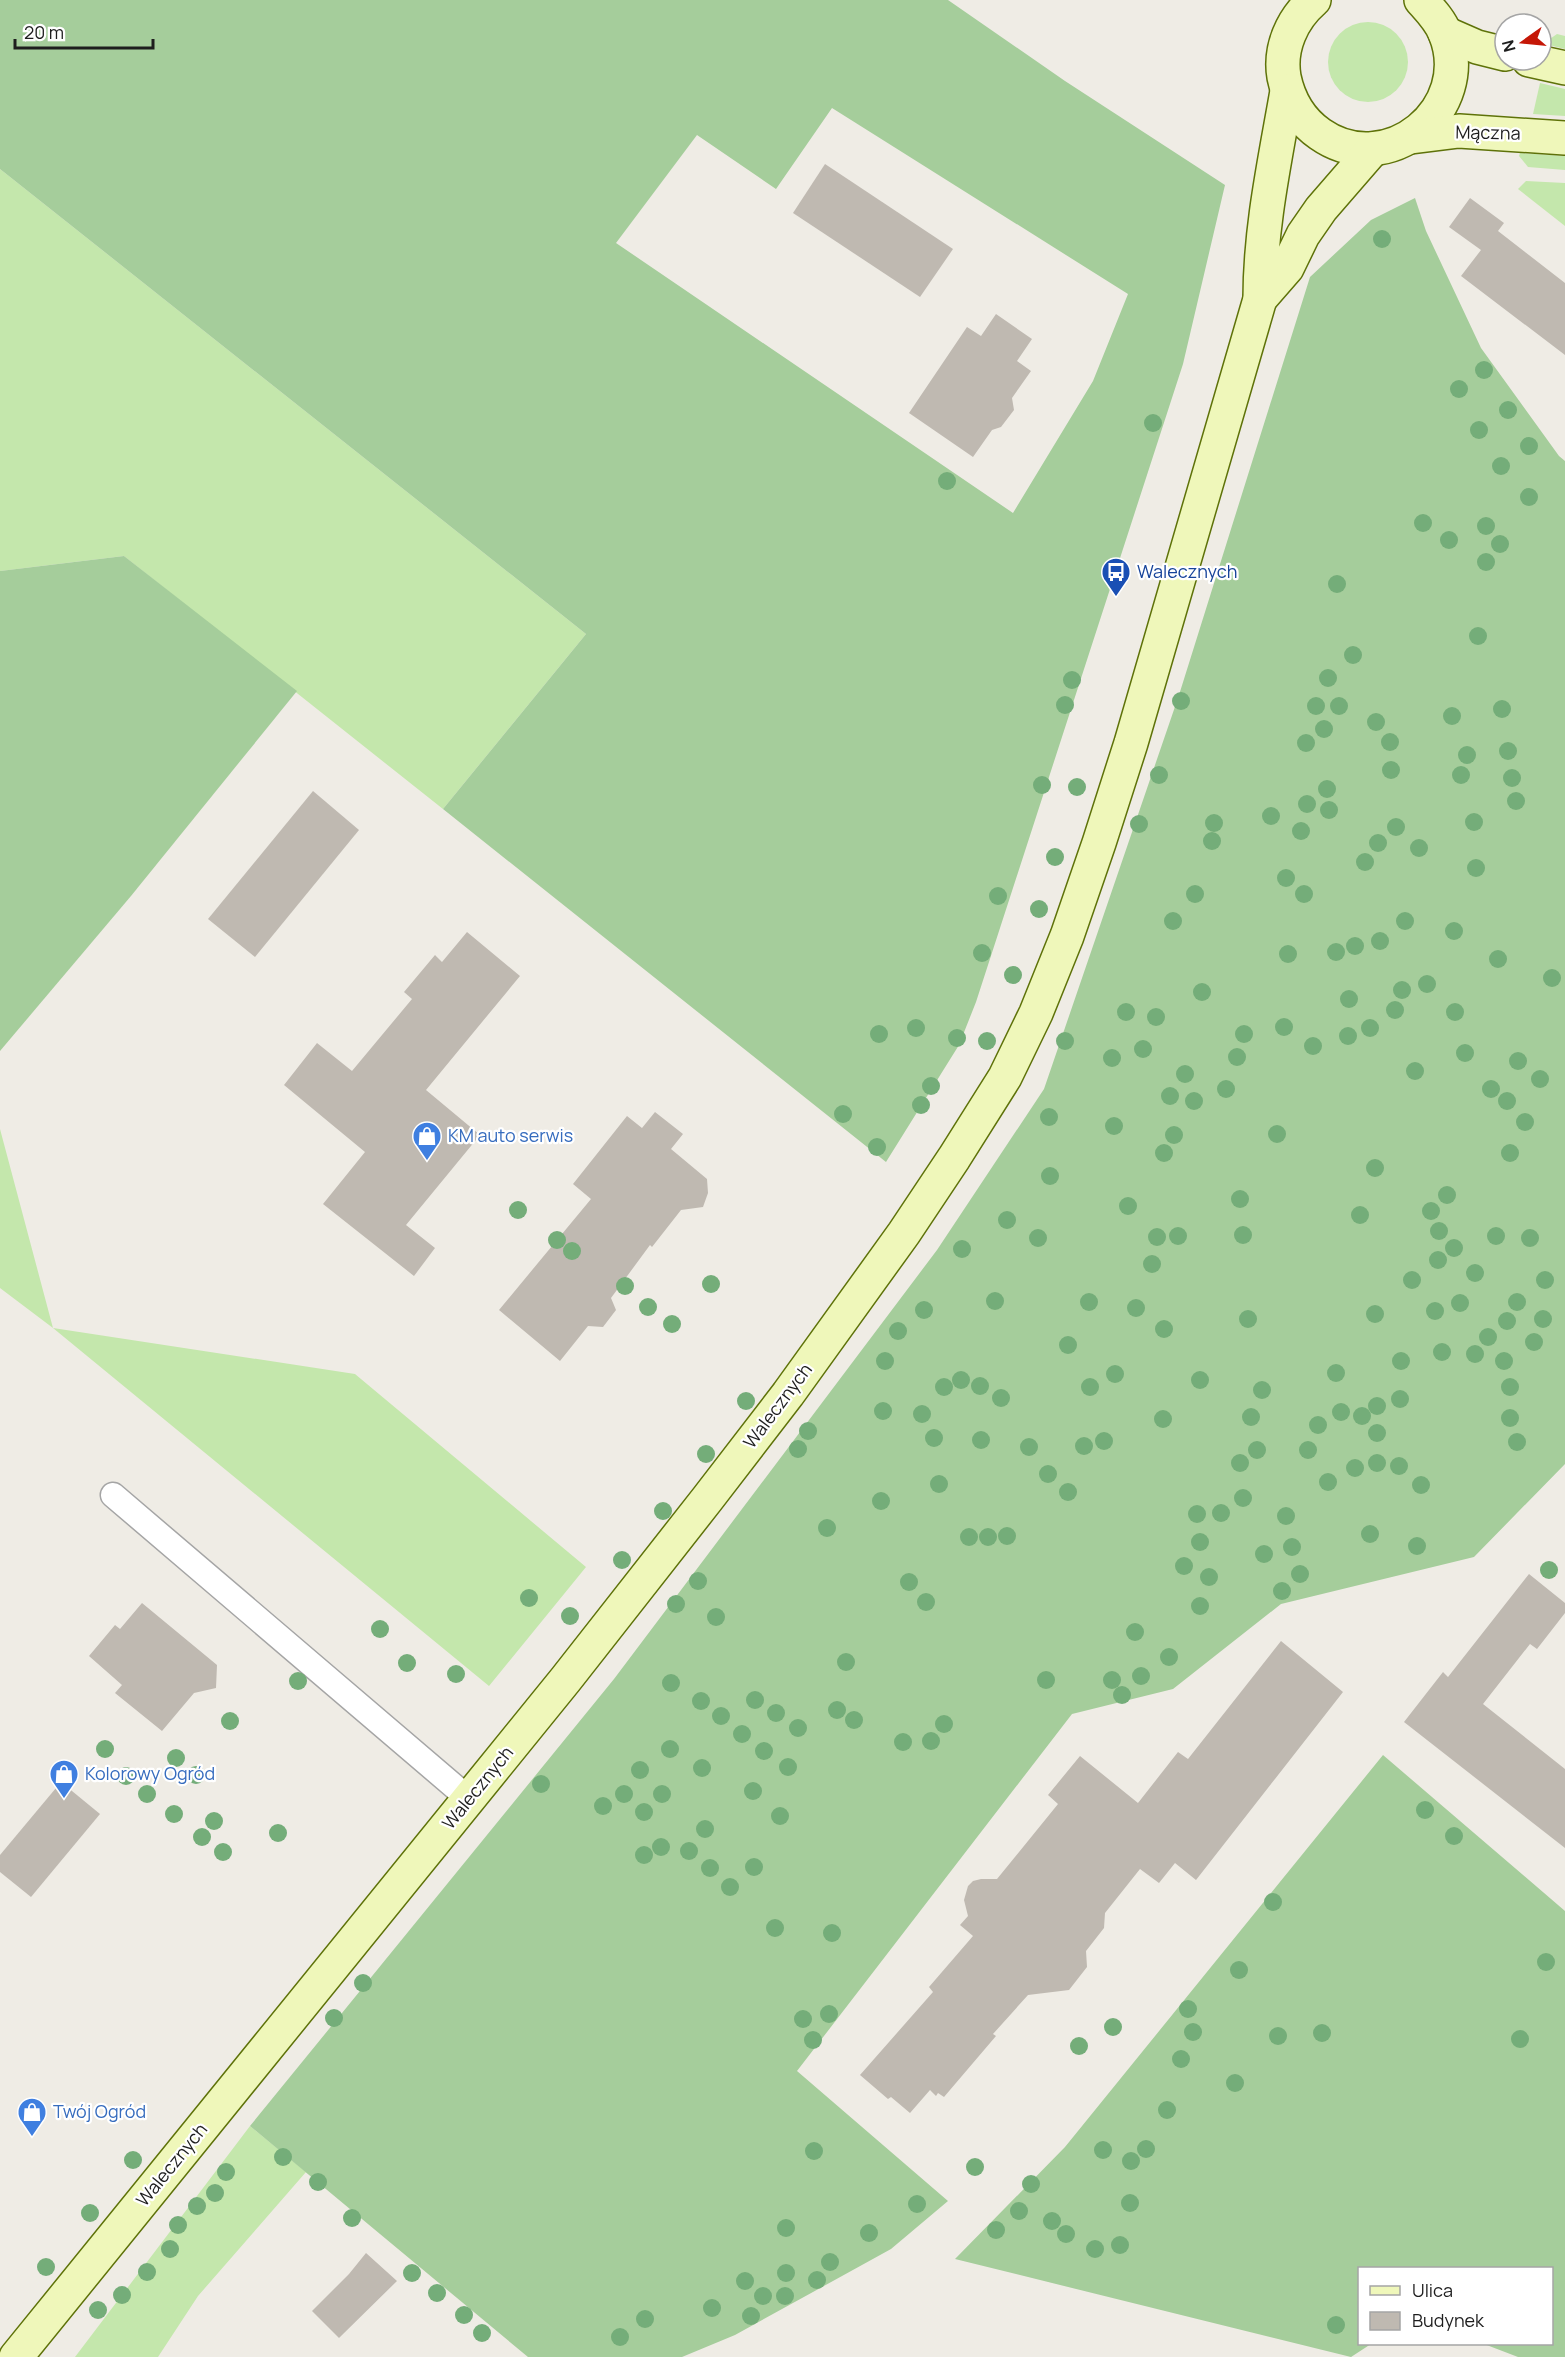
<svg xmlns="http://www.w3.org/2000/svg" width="1565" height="2357" viewBox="0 0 1565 2357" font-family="Manrope,sans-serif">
<rect width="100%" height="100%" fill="#efece5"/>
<!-- grass -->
<g fill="#c4e7ac">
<circle cx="1368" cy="62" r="40"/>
<polygon points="1557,34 1565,36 1565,49 1545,44 1547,41"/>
<polygon points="1540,83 1565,89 1565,116 1533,114"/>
<polygon points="1520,153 1565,156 1565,170 1528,167 1519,156"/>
<polygon points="0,169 586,634 443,809 124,556 0,571"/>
<polygon points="1526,181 1565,183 1565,226 1518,189"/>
<polygon points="0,1129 53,1328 355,1374 586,1567 489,1686 53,1328 0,1288"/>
<polygon points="250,2126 306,2172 198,2296 158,2357 75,2357"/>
</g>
<!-- forest -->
<g fill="#a5cd9b" fill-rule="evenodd">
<path d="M0,0H948L1065,81L1225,185L1183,364L976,1002L959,1045L886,1162L443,809L586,634L0,169ZM832,108L1128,294L1093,381L1013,513L616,243L697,135L776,189Z"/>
<polygon points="1415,198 1426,231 1481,348 1559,456 1565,461 1565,1464 1474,1557 1281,1604 1173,1689 1072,1714 797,2071 948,2201 891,2249 735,2335 682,2357 528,2357 250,2126 614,1679 937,1250 1044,1089 1179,695 1310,277 1371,220"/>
<polygon points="124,556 297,691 131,896 0,1051 0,571"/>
<polygon points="1383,1755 1565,1911 1565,2357 1518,2357 1484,2344 1552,2344 1552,2268 1360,2268 1360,2344 1371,2344 1351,2357 955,2259 1065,2147"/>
</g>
<!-- building -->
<g fill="#bfb9b1">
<polygon points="825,164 953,249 920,297 793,213"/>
<polygon points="1470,198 1504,223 1498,231 1565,283 1565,355 1461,276 1481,250 1449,227"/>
<polygon points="996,314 1032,339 1017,361 1031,371 1012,398 1014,410 1001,427 992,430 973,457 909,413 967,327 981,336"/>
<polygon points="313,791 359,830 255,957 208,919"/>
<polygon points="467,932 520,976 426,1090 480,1135 406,1225 435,1248 414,1276 323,1204 365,1152 284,1085 317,1043 352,1071 412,999 404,992 435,955 442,962"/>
<polygon points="655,1112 683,1134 671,1149 707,1179 708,1193 703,1207 681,1210 652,1247 650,1245 611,1298 616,1310 603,1327 588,1326 560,1361 499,1310 591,1199 573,1184 627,1116 642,1128"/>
<polygon points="1529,1574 1565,1603 1565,1613 1537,1649 1530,1644 1483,1704 1565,1769 1565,1848 1404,1722 1443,1672 1448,1677"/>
<polygon points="142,1603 217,1665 216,1688 194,1693 162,1731 115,1693 122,1685 89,1656 115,1625 120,1629"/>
<polygon points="1281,1641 1343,1692 1196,1880 1175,1863 1159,1883 1140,1869 1105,1913 1104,1928 1086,1951 1087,1967 1069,1990 1028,1995 993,2034 996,2036 944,2097 938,2093 936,2096 930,2090 910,2113 891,2097 888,2099 860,2075 933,1992 929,1987 973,1936 960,1925 968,1916 964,1900 968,1886 973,1881 981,1879 997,1879 1058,1804 1048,1795 1080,1756 1138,1803 1178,1752 1188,1759"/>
<polygon points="61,1782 100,1814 31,1897 0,1872 0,1855"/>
<polygon points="366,2253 397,2281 339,2338 312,2311 349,2274"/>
</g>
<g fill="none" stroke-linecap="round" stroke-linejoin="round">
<!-- lane casing -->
<g stroke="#a5a5a5" stroke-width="27">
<polyline id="lane" points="113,1495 469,1799"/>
</g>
<!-- secondary casing -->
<g stroke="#5e7209" stroke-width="36">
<g id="secondary">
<path d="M1314,0C1292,19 1279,48 1284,77C1289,101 1300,120 1320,134C1387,181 1476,109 1445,33C1440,20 1430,10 1421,0"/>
<polyline points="1445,33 1477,47 1505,54"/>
<polyline points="1529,60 1565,68"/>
<polyline points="1411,137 1459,131 1565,138"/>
<polyline points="1260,299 1287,268 1303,235 1321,209 1373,149"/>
<path d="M16,2357L566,1679L708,1498L788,1394L904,1233L954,1158L1005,1077L1036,1013L1067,936L1099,843L1131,743L1260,299C1260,228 1275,160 1287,91"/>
</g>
</g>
<!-- lane -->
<use href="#lane" stroke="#fff" stroke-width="24"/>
<!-- secondary -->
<use href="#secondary" stroke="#eff7ba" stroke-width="33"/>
</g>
<!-- trees -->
<g fill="#74ad79">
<circle cx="1382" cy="239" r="9"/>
<circle cx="1484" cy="370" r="9"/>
<circle cx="1459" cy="389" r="9"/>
<circle cx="1508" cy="410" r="9"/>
<circle cx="1153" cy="423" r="9"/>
<circle cx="1479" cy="430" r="9"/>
<circle cx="1529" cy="446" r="9"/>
<circle cx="1501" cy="466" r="9"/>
<circle cx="947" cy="481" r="9"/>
<circle cx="1529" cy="497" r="9"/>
<circle cx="1423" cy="523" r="9"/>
<circle cx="1486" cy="526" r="9"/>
<circle cx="1449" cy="540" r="9"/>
<circle cx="1500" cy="544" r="9"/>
<circle cx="1486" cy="562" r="9"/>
<circle cx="1337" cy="584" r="9"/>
<circle cx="1478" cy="636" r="9"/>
<circle cx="1353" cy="655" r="9"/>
<circle cx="1328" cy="678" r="9"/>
<circle cx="1072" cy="680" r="9"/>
<circle cx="1181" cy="701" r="9"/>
<circle cx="1065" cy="705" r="9"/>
<circle cx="1316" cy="706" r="9"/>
<circle cx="1339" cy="706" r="9"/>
<circle cx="1502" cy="709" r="9"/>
<circle cx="1452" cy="716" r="9"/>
<circle cx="1376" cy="722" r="9"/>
<circle cx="1324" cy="729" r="9"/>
<circle cx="1390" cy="742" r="9"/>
<circle cx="1306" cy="743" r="9"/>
<circle cx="1508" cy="751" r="9"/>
<circle cx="1467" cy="755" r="9"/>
<circle cx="1391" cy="770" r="9"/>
<circle cx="1159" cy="775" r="9"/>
<circle cx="1461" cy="775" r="9"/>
<circle cx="1512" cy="778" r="9"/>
<circle cx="1042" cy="785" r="9"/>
<circle cx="1077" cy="787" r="9"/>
<circle cx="1327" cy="789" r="9"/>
<circle cx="1516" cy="801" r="9"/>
<circle cx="1307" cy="804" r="9"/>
<circle cx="1329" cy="810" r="9"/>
<circle cx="1271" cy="816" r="9"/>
<circle cx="1474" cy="822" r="9"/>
<circle cx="1214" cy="823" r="9"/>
<circle cx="1139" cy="824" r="9"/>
<circle cx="1396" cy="827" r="9"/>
<circle cx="1301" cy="831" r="9"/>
<circle cx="1212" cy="841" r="9"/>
<circle cx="1378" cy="843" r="9"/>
<circle cx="1419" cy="848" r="9"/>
<circle cx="1055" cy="857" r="9"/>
<circle cx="1365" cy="862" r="9"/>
<circle cx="1476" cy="868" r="9"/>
<circle cx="1286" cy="878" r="9"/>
<circle cx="1195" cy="894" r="9"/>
<circle cx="1304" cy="894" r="9"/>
<circle cx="998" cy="896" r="9"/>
<circle cx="1039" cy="909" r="9"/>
<circle cx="1173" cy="921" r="9"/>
<circle cx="1405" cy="921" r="9"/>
<circle cx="1454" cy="931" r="9"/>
<circle cx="1380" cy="941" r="9"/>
<circle cx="1355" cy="946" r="9"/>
<circle cx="1336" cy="952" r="9"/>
<circle cx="982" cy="953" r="9"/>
<circle cx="1288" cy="954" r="9"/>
<circle cx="1498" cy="959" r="9"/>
<circle cx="1013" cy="975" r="9"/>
<circle cx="1552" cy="978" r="9"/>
<circle cx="1427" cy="984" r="9"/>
<circle cx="1402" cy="990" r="9"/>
<circle cx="1202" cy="992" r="9"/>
<circle cx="1349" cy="999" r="9"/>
<circle cx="1395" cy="1010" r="9"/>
<circle cx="1126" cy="1012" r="9"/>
<circle cx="1455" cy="1012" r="9"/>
<circle cx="1156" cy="1017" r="9"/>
<circle cx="1284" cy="1027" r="9"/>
<circle cx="916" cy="1028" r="9"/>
<circle cx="1370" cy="1028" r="9"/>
<circle cx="879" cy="1034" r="9"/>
<circle cx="1244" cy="1034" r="9"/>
<circle cx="1348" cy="1036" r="9"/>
<circle cx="957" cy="1038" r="9"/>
<circle cx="987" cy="1041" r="9"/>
<circle cx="1065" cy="1041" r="9"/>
<circle cx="1313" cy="1046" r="9"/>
<circle cx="1143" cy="1049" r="9"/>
<circle cx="1465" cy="1053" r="9"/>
<circle cx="1237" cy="1057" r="9"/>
<circle cx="1112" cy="1058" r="9"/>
<circle cx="1518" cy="1061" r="9"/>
<circle cx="1415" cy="1071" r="9"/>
<circle cx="1185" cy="1074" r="9"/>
<circle cx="1540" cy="1079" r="9"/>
<circle cx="931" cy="1086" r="9"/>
<circle cx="1226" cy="1089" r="9"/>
<circle cx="1491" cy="1089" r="9"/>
<circle cx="1170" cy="1096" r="9"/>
<circle cx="1194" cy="1101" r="9"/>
<circle cx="1507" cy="1101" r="9"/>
<circle cx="921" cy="1105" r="9"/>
<circle cx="843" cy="1114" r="9"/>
<circle cx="1049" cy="1117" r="9"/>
<circle cx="1525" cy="1122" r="9"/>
<circle cx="1114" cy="1126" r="9"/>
<circle cx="1277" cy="1134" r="9"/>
<circle cx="1174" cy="1135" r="9"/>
<circle cx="877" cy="1147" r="9"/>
<circle cx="1164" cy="1153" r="9"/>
<circle cx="1510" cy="1153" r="9"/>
<circle cx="1375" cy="1168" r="9"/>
<circle cx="1050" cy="1176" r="9"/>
<circle cx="1447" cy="1195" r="9"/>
<circle cx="1240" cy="1199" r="9"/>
<circle cx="1128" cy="1206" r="9"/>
<circle cx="518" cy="1210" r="9"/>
<circle cx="1431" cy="1211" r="9"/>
<circle cx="1360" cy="1215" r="9"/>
<circle cx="1007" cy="1220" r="9"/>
<circle cx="1439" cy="1231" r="9"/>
<circle cx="1243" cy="1235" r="9"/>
<circle cx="1178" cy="1236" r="9"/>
<circle cx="1496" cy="1236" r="9"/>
<circle cx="1157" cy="1237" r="9"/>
<circle cx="1038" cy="1238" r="9"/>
<circle cx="1530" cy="1238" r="9"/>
<circle cx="557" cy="1240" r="9"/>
<circle cx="1454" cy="1248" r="9"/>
<circle cx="962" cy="1249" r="9"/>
<circle cx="572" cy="1251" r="9"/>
<circle cx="1438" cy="1260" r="9"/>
<circle cx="1152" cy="1264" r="9"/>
<circle cx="1475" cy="1273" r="9"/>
<circle cx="1412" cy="1280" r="9"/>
<circle cx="1545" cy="1280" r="9"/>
<circle cx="711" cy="1284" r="9"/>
<circle cx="625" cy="1286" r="9"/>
<circle cx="995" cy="1301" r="9"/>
<circle cx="1089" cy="1302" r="9"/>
<circle cx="1517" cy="1302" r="9"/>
<circle cx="1460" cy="1303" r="9"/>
<circle cx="648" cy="1307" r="9"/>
<circle cx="1136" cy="1308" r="9"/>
<circle cx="924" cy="1310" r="9"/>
<circle cx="1435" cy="1311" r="9"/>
<circle cx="1375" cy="1314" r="9"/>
<circle cx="1248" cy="1319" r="9"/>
<circle cx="1543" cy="1319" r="9"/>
<circle cx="1507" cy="1321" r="9"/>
<circle cx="672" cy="1324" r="9"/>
<circle cx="1164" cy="1329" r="9"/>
<circle cx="898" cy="1331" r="9"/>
<circle cx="1488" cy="1337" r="9"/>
<circle cx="1534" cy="1342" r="9"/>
<circle cx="1068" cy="1345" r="9"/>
<circle cx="1442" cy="1352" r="9"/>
<circle cx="1475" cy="1354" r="9"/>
<circle cx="885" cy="1361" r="9"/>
<circle cx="1401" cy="1361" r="9"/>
<circle cx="1504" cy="1361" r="9"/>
<circle cx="1336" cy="1373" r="9"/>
<circle cx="1115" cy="1374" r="9"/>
<circle cx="961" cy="1380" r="9"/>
<circle cx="1200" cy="1380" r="9"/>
<circle cx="980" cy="1386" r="9"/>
<circle cx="944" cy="1387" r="9"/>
<circle cx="1090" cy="1387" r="9"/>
<circle cx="1510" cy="1387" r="9"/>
<circle cx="1262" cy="1390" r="9"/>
<circle cx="1001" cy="1398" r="9"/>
<circle cx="1400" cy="1399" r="9"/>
<circle cx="746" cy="1401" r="9"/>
<circle cx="1377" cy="1406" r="9"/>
<circle cx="883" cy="1411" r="9"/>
<circle cx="1341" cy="1412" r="9"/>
<circle cx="922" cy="1414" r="9"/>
<circle cx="1362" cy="1416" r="9"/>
<circle cx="1251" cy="1417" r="9"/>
<circle cx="1510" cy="1418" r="9"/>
<circle cx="1163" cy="1419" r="9"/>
<circle cx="1318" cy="1425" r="9"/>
<circle cx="808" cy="1431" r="9"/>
<circle cx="1377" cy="1433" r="9"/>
<circle cx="934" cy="1438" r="9"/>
<circle cx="981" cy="1440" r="9"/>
<circle cx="1104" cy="1441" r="9"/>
<circle cx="1517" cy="1442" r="9"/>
<circle cx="1084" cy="1446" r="9"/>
<circle cx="1029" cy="1447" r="9"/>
<circle cx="798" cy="1449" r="9"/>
<circle cx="1257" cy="1450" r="9"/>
<circle cx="1308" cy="1450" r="9"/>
<circle cx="706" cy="1454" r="9"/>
<circle cx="1240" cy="1463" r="9"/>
<circle cx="1377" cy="1463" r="9"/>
<circle cx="1399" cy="1466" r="9"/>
<circle cx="1355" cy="1468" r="9"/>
<circle cx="1048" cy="1474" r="9"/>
<circle cx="1328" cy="1482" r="9"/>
<circle cx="939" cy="1484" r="9"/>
<circle cx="1421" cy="1485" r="9"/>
<circle cx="1068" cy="1492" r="9"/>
<circle cx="1243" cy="1498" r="9"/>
<circle cx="881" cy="1501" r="9"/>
<circle cx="663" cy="1511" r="9"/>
<circle cx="1221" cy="1513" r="9"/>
<circle cx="1197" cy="1514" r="9"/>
<circle cx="1286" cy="1516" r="9"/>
<circle cx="827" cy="1528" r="9"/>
<circle cx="1370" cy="1534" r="9"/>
<circle cx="1007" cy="1536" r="9"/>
<circle cx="969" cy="1537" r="9"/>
<circle cx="988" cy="1537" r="9"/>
<circle cx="1200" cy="1542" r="9"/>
<circle cx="1417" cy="1546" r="9"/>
<circle cx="1292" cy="1547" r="9"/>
<circle cx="1264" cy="1554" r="9"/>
<circle cx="622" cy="1560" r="9"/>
<circle cx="1184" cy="1566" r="9"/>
<circle cx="1549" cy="1570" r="9"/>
<circle cx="1300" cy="1574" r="9"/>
<circle cx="1209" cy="1577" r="9"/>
<circle cx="698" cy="1581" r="9"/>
<circle cx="909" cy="1582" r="9"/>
<circle cx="1282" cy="1591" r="9"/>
<circle cx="529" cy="1598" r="9"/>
<circle cx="926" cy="1602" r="9"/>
<circle cx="676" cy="1604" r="9"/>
<circle cx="1200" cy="1606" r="9"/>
<circle cx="570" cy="1616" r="9"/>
<circle cx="716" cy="1617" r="9"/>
<circle cx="380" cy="1629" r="9"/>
<circle cx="1135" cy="1632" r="9"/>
<circle cx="1169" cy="1657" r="9"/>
<circle cx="846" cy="1662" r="9"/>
<circle cx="407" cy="1663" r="9"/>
<circle cx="456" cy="1674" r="9"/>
<circle cx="1141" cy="1676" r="9"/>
<circle cx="1046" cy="1680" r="9"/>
<circle cx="1112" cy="1680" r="9"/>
<circle cx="298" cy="1681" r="9"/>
<circle cx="671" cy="1683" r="9"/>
<circle cx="1122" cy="1695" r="9"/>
<circle cx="755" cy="1700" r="9"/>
<circle cx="701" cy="1701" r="9"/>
<circle cx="837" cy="1710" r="9"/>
<circle cx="776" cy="1713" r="9"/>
<circle cx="721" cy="1716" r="9"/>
<circle cx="854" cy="1720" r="9"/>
<circle cx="230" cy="1721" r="9"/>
<circle cx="944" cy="1724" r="9"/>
<circle cx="798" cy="1728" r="9"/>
<circle cx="742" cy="1734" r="9"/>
<circle cx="931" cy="1741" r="9"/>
<circle cx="903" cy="1742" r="9"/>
<circle cx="105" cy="1749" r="9"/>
<circle cx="670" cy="1749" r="9"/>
<circle cx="764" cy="1751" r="9"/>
<circle cx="176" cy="1758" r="9"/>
<circle cx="788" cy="1767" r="9"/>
<circle cx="702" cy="1768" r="9"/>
<circle cx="640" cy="1770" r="9"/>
<circle cx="196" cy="1775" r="9"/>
<circle cx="126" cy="1776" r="9"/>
<circle cx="541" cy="1784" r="9"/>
<circle cx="753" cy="1791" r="9"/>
<circle cx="147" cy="1794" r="9"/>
<circle cx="624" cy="1794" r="9"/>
<circle cx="662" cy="1794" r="9"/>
<circle cx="603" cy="1806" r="9"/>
<circle cx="1425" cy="1810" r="9"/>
<circle cx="644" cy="1812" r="9"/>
<circle cx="174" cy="1814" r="9"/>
<circle cx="780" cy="1816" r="9"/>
<circle cx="214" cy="1821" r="9"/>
<circle cx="705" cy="1829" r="9"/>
<circle cx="278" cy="1833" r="9"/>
<circle cx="1454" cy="1836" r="9"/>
<circle cx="202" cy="1837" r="9"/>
<circle cx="661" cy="1847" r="9"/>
<circle cx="689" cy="1851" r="9"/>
<circle cx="223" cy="1852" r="9"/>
<circle cx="644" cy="1855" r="9"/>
<circle cx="754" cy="1867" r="9"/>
<circle cx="710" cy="1868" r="9"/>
<circle cx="730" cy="1887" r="9"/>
<circle cx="1273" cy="1902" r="9"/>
<circle cx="775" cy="1928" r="9"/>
<circle cx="832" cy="1933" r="9"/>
<circle cx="1546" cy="1962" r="9"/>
<circle cx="1239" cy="1970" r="9"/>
<circle cx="363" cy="1983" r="9"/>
<circle cx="1188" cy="2009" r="9"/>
<circle cx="829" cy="2014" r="9"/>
<circle cx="334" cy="2018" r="9"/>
<circle cx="803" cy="2019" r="9"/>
<circle cx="1113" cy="2027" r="9"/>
<circle cx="1193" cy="2032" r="9"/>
<circle cx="1322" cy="2033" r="9"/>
<circle cx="1278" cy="2036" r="9"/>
<circle cx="1520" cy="2039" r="9"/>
<circle cx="813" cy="2040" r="9"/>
<circle cx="1079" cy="2046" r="9"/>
<circle cx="1181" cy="2059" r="9"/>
<circle cx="1235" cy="2083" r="9"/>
<circle cx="1167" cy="2110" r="9"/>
<circle cx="1146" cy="2149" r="9"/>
<circle cx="1103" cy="2150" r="9"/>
<circle cx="814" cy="2151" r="9"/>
<circle cx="283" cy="2157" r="9"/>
<circle cx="133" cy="2160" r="9"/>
<circle cx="1131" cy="2161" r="9"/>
<circle cx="975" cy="2167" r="9"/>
<circle cx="226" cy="2172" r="9"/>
<circle cx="318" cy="2182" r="9"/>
<circle cx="1031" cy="2184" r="9"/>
<circle cx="215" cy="2193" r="9"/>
<circle cx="1130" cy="2203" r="9"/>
<circle cx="917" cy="2204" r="9"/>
<circle cx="197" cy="2206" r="9"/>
<circle cx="1019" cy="2211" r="9"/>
<circle cx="90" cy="2213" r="9"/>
<circle cx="352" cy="2218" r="9"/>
<circle cx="1052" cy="2221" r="9"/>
<circle cx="178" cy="2225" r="9"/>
<circle cx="786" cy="2228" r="9"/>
<circle cx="996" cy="2230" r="9"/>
<circle cx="869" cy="2233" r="9"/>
<circle cx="1066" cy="2234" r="9"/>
<circle cx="1120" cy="2245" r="9"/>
<circle cx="170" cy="2249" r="9"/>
<circle cx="1095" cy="2249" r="9"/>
<circle cx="830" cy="2262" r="9"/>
<circle cx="46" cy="2267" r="9"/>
<circle cx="147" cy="2272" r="9"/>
<circle cx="412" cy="2273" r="9"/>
<circle cx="786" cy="2273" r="9"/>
<circle cx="817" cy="2280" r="9"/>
<circle cx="745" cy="2281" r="9"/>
<circle cx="437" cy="2293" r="9"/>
<circle cx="122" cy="2295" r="9"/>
<circle cx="763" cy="2296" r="9"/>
<circle cx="785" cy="2296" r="9"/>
<circle cx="712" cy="2308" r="9"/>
<circle cx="98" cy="2310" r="9"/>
<circle cx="464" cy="2315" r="9"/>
<circle cx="751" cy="2316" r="9"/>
<circle cx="645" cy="2319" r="9"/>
<circle cx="1336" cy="2325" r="9"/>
<circle cx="482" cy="2333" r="9"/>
<circle cx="620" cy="2337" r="9"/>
</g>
<!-- icons -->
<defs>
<g id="bus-pin" transform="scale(1.5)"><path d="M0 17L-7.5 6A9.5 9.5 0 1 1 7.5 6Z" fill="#1a4fb4" stroke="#fff"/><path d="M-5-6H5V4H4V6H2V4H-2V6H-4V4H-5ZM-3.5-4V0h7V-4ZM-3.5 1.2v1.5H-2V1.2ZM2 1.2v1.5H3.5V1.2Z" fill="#fff"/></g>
<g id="shop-pin" transform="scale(1.5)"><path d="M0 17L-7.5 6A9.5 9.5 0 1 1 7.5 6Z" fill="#3f7fe0" stroke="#fff"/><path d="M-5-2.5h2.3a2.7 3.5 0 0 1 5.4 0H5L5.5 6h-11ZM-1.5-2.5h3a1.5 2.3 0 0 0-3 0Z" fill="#fff"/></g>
</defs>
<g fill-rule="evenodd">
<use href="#bus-pin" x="1116" y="572"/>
<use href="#shop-pin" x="427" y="1136"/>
<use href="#shop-pin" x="64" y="1774"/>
<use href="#shop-pin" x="32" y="2112"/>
</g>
<g text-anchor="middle" stroke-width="4.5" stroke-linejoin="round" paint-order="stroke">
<!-- street labels -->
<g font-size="18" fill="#1e1e1e" stroke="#fff">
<text transform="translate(1488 133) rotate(1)" y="6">Mączna</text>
<text transform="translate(778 1406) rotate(-53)" y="6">Walecznych</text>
<text transform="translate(478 1788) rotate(-51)" y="6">Walecznych</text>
<text transform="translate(172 2165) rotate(-51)" y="6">Walecznych</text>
</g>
<!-- transit labels -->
<g font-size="18" fill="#164399" stroke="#fff" text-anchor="start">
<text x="1137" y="578">Walecznych</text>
</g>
<!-- shop labels -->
<g font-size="18" fill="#366cbe" stroke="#fff" text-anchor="start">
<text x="448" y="1142">KM auto serwis</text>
<text x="85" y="1780">Kolorowy Ogród</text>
<text x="53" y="2118">Twój Ogród</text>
</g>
</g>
<!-- legend -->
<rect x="1358" y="2267" width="195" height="78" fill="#ffffff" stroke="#a5a5a5" stroke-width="1.5"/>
<rect x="1370" y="2286" width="30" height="9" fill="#eff7ba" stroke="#a5a5a5" stroke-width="1.5"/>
<text x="1412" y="2297" font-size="18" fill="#1e1e1e">Ulica</text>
<rect x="1370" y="2312" width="30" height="18" fill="#bfb9b1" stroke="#a5a5a5" stroke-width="1.5"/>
<text x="1412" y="2327" font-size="18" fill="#1e1e1e">Budynek</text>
<!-- north arrow -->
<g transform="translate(1523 42) rotate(255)"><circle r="28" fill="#ffffff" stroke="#a5a5a5" stroke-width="1.5"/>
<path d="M0-4.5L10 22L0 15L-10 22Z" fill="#c51707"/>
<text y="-9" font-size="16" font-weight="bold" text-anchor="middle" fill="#1e1e1e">N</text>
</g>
<!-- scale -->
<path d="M15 39v9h138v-9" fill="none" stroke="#1e1e1e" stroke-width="3"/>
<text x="24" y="39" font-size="18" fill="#1e1e1e" stroke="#ffffff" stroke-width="4.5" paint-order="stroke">20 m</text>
</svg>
